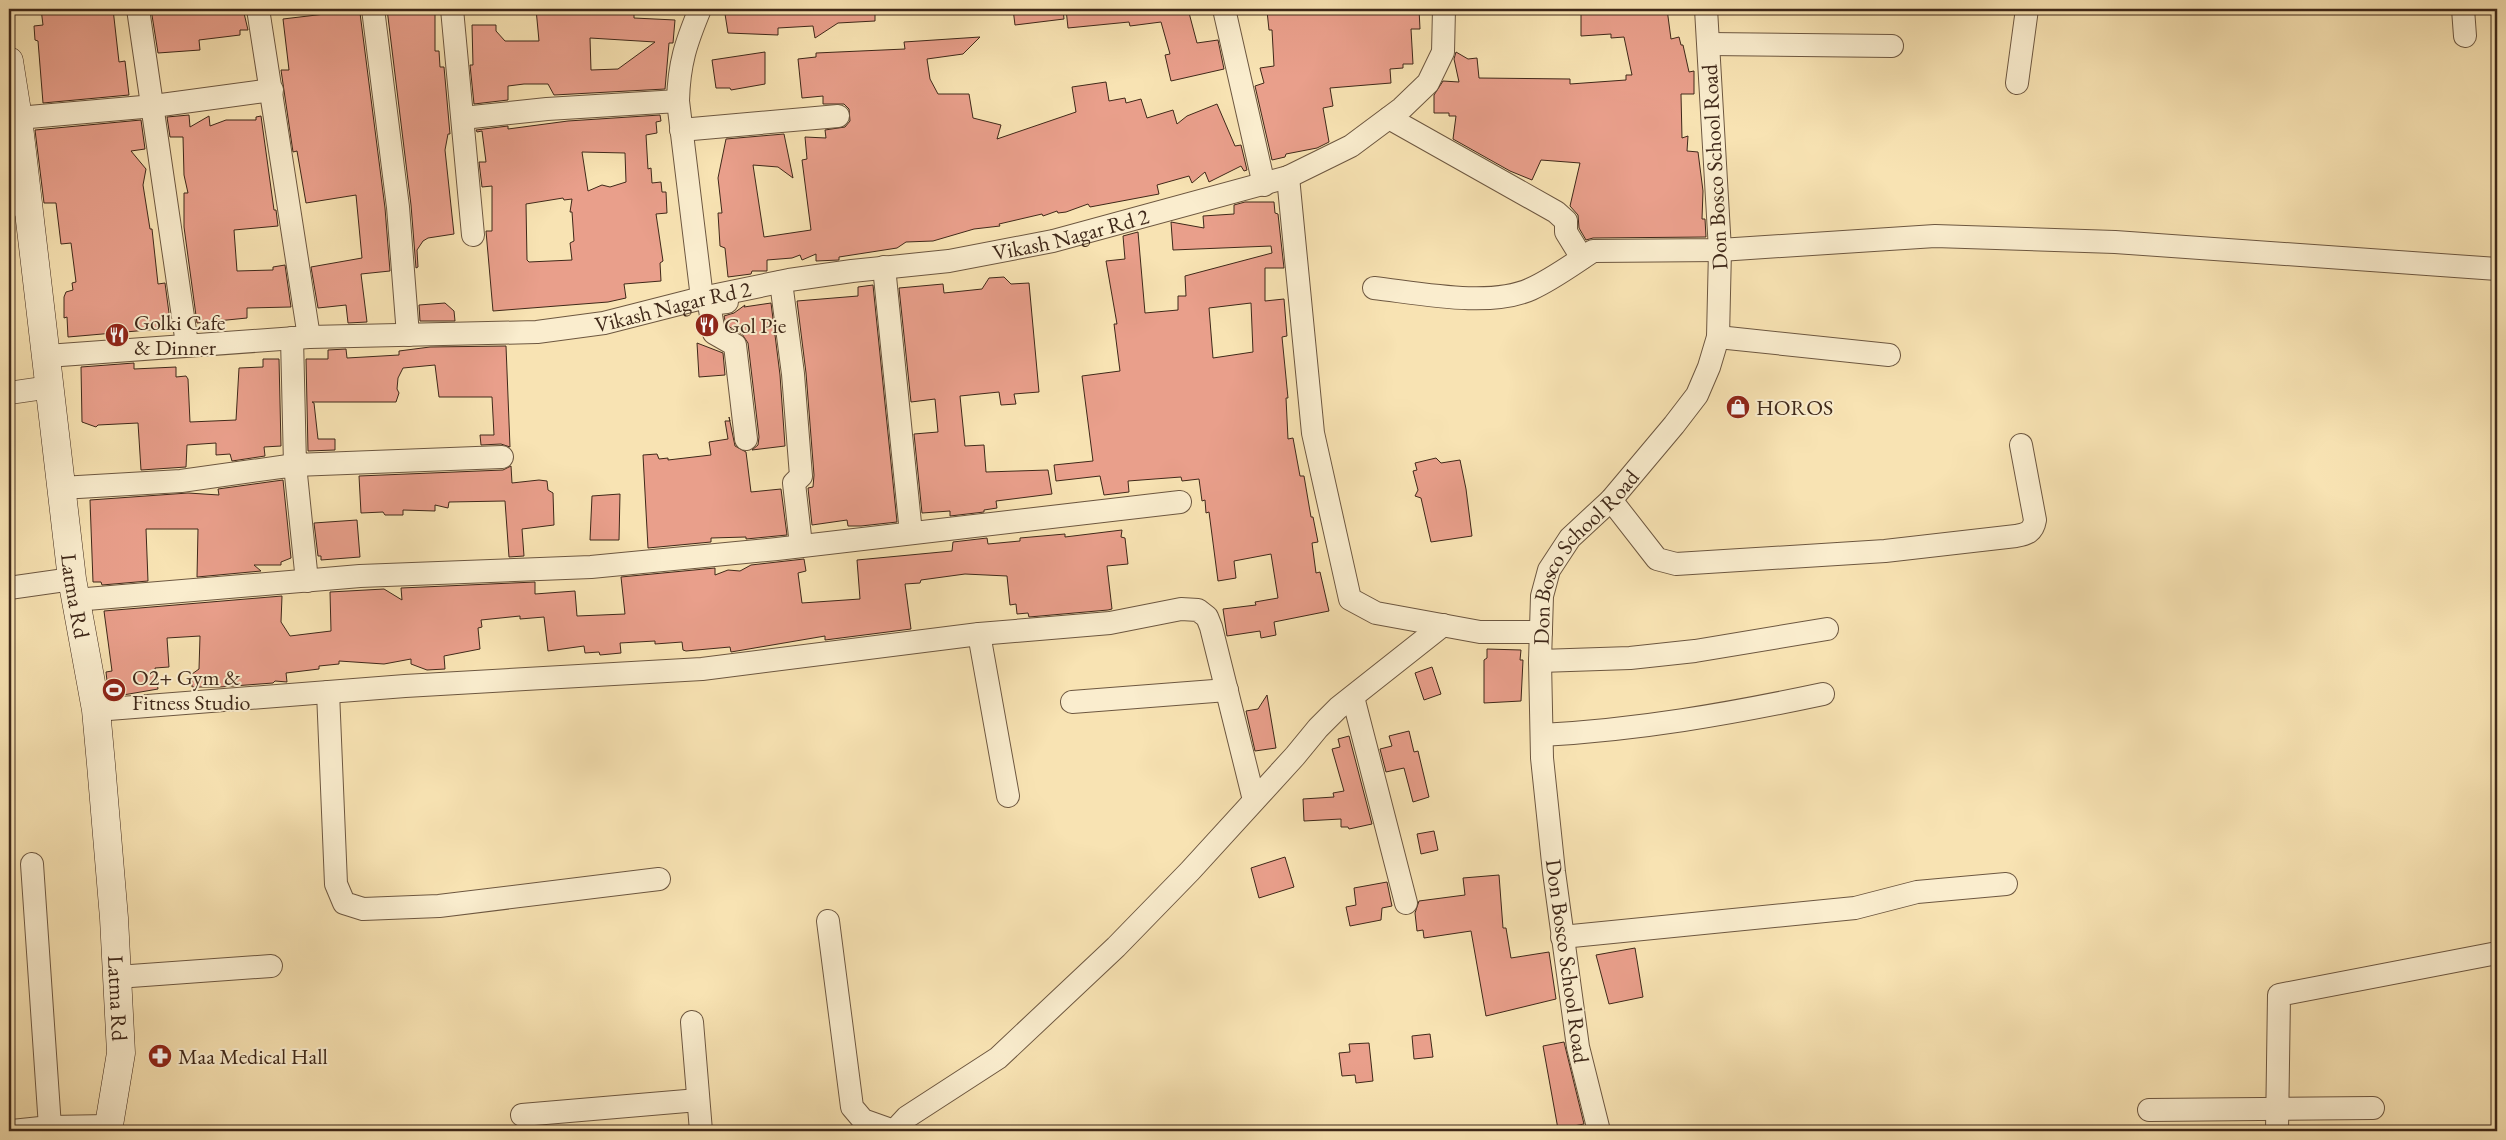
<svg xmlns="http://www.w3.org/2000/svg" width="2506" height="1140" viewBox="0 0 2506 1140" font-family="'EB Garamond',serif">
<rect width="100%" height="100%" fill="#f8e3b3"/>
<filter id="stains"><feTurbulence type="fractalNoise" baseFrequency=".004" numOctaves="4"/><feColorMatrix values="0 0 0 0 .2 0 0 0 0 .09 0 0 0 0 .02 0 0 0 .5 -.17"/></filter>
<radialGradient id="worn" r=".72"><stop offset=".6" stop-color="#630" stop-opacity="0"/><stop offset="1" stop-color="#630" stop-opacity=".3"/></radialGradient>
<!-- building -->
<g fill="#e99f8b" stroke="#3f2819" fill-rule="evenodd">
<polygon points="41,9 113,9 119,62 125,61 129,95 43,103 38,41 35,40 34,26 43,25"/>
<polygon points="151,9 210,9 210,11 243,9 248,30 240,30 240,35 199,40 200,50 158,53"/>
<polygon points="324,9 356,9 356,13 360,13 385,208 390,271 361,274 367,322 348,323 346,305 318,308 311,267 362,258 356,195 306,203 297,151 293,152 281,70 289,70 283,19 325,14"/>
<polygon points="387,9 435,9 435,51 439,51 440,67 444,67 450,134 448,134 445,150 454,234 428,238 423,241 417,250 418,267 416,268 411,205"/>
<path d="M536,9H634V18L675,20L673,43H669L665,89L554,95L548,84H524L508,86V100L474,104L470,65H473L472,25H496V31L505,41H539ZM590,38L655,42L618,69L591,70Z"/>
<polygon points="763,9 875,9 875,21 838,23 815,38 813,26 778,28 778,35 728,33 725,14"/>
<polygon points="1013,9 1063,9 1064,19 1015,25"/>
<polygon points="1066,9 1188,9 1197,43 1218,40 1224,69 1171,81 1165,55 1170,54 1161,22 1130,26 1129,22 1068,28"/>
<polygon points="1276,9 1380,9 1380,11 1419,9 1420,29 1411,29 1413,64 1403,64 1403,68 1390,69 1391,83 1330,88 1333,106 1323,108 1329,142 1317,148 1286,154 1285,157 1272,160 1255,86 1264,83 1260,68 1274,66 1272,30 1269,30 1267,11"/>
<polygon points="1581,9 1667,9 1671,39 1679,37 1681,45 1683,45 1689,72 1694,71 1694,94 1681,94 1682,138 1688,136 1687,151 1698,152 1703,191 1702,219 1705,219 1706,237 1593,238 1586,240 1579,228 1578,215 1570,206 1580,163 1541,160 1532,180 1510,171 1453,139 1456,116 1449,116 1449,113 1434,113 1434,95 1443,81 1459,82 1454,59 1456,52 1468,59 1477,58 1479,78 1570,79 1570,84 1626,80 1626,75 1632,75 1624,37 1611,38 1611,34 1581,36"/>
<polygon points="980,37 963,54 927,59 930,79 938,94 969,94 973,118 1001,125 997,139 1076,112 1072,87 1106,82 1109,101 1125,98 1126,103 1141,99 1147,118 1173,110 1177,124 1187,116 1217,104 1235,146 1241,145 1247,170 1244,171 1241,166 1209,182 1205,172 1192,183 1189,176 1157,185 1159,194 1090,207 1088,204 1066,212 1058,213 1057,211 1043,216 1042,214 999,224 1000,226 974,229 933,241 906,242 897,248 839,257 839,260 816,261 816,254 802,260 800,255 792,258 767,260 767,271 752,271 751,274 728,277 725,248 720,246 718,213 722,213 718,178 726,139 784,134 793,178 778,167 753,165 764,237 811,230 802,160 807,159 805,137 826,138 825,130 845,127 850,121 849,109 844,104 823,104 823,96 802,98 798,59 816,57 816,53 905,49 904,42"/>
<polygon points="765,52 765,84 731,90 730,88 716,88 712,60"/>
<polygon points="189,115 190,127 209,116 210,126 226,120 256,120 256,117 261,116 274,210 276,210 278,226 234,230 237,271 273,270 273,267 285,265 291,307 247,308 247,318 197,323 184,227 184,193 188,193 184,175 183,137 170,137 167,117"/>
<path d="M660,115L661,121L656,122L657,133L646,135L648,169L651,168L652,183L661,182L662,192H666L667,213L656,214L663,261L660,263L661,281L624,284L626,298L608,302L493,311L486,231H492V186L482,187L479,162H486L482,131L477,132L476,130L508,126V129L568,121ZM582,152L625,153L626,182L610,187L602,185L588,191ZM563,198L564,200L572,199L570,212H572L574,241L570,243L572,260L529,262L527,260L526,204Z"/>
<polygon points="141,120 145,149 131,151 146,169 143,185 150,229 152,229 158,284 165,283 171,328 68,337 67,317 64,318 64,297 66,292 73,290 72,283 76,282 71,243 61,244 56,203 44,203 35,130"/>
<path d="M1245,202H1274L1275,213L1278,214L1284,268H1265V301L1284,299L1287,336L1282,337L1288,398H1286L1288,439L1293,438L1300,476H1304L1311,517H1313L1318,542L1312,543L1316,573L1320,572L1329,611L1274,622L1276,635L1261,638L1260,631L1227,636L1223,609L1256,605L1255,602L1278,598L1271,554L1234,561L1236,578L1218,581L1209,512L1206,513L1205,500L1202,501L1199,479L1182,481L1181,477L1128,481L1129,492L1104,495L1100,476L1056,481L1054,465L1093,461L1082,376L1120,371L1114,324H1117L1106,261L1125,259L1123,236L1138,232L1145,313L1178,310V296H1186L1185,276L1272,253L1271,246L1173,250L1171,222L1204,228L1203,216L1234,214V205ZM1251,303L1253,352L1213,358L1209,308Z"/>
<polygon points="1004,277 1011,284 1029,283 1039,392 1014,394 1016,404 1001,405 999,392 960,396 965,446 984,445 986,472 1048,470 1052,494 996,501 997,508 984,510 984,512 950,516 950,511 922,513 914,434 938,432 935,399 911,402 899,288 943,284 944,293 982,289 989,278"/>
<polygon points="873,285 897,522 861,526 848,526 847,520 812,525 808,488 813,487 814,475 806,373 797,301 858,296 858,287"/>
<polygon points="445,303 454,311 455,321 420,321 419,305"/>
<polygon points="771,303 780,375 785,446 752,450 758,445 759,437 748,343 742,334 726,325 724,316 734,313 745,305 744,307"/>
<polygon points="697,343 723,353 725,375 699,377"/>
<polygon points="506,346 510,447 501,444 481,445 480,435 494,435 492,397 439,397 435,365 403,368 398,378 397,389 399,393 396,402 312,402 314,403 318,439 335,439 335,450 308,451 306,359 328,359 328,350 346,349 347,358 399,355 399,351 430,347"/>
<polygon points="263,359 279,359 281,446 264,447 265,456 232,461 230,454 216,455 216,443 187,445 186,467 141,470 138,423 98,425 96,427 82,422 81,367 134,363 134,369 176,367 176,377 186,376 188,379 190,422 236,420 239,368 263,367"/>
<polygon points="729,417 735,446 746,452 751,492 781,489 787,535 746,539 746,537 711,538 711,542 648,548 643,455 657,454 659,459 668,458 668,460 711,455 709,442 728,439 725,421 730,421"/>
<polygon points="1436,458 1441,463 1460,460 1466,489 1472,536 1431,542 1421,498 1415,496 1418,490 1413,471 1417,470 1415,463"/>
<polygon points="511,466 512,483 539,480 547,481 548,490 553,493 554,525 522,529 524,556 509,557 505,501 449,502 448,508 435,505 435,511 403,510 403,515 385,515 383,512 361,513 359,476 503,470"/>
<polygon points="283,480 291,558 281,562 281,565 254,565 261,571 197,577 198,529 146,529 148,581 102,585 101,582 93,582 90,500 188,493 219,495 218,489"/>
<polygon points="620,494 619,540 590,540 592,496"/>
<polygon points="357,520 360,557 321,560 321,556 318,556 314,523"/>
<polygon points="1122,530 1121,537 1125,538 1128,564 1107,566 1112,609 1108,610 1029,617 1028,613 1017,614 1016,604 1010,605 1007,576 965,574 921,580 920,583 905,584 911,629 825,640 825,636 731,652 730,647 686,651 683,650 682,642 655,644 655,641 620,643 621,653 600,655 599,652 585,653 584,646 548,651 544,617 520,619 520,616 481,620 482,627 478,628 480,649 444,656 445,669 427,670 411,664 411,659 384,664 339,661 339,664 319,666 319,669 286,673 287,682 275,681 273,683 220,687 192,687 192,674 199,669 200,636 167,638 169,667 155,668 158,689 123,695 123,692 109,694 108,690 106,672 112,671 104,611 282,596 281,622 290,636 331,631 330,592 384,589 402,600 401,588 535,582 535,594 575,591 577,616 625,614 621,577 715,568 715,575 728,570 740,571 751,565 804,559 806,571 798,573 802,603 860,599 857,560 952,551 953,542 987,538 988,544 1020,541 1020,538 1065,534 1065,537"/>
<polygon points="1487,649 1521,650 1520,660 1523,660 1521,701 1484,703 1484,660 1487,658"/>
<polygon points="1432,667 1441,694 1424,700 1415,673"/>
<polygon points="1267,695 1276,748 1255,751 1246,711 1258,709"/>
<polygon points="1409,731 1414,752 1418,751 1429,797 1413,802 1404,768 1386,772 1380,749 1392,746 1389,736"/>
<polygon points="1349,736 1372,824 1349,829 1348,827 1341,827 1341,819 1304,821 1303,799 1334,797 1333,793 1344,791 1332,749 1340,747 1338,739"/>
<polygon points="1434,831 1438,850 1421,854 1417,834"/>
<polygon points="1285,857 1294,887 1259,898 1251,868"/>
<polygon points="1499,875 1503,928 1506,928 1511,958 1549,952 1556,999 1486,1016 1471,931 1424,938 1423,930 1417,931 1415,913 1419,901 1465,895 1463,878"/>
<polygon points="1387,882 1392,906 1382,908 1381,920 1350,926 1346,907 1356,905 1354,888"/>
<polygon points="1635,948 1643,997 1609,1004 1596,955"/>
<polygon points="1430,1034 1433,1057 1414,1059 1412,1036"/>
<polygon points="1564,1042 1584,1124 1558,1129 1543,1046"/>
<polygon points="1369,1043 1373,1081 1356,1083 1355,1075 1342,1076 1339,1053 1350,1052 1349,1044"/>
</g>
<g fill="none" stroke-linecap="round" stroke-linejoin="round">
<!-- street casing -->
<g stroke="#6d5740" stroke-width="24">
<g id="street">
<polyline points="138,9 187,344"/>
<polyline points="258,9 309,337"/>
<polyline points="373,9 398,207 408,335"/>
<polyline points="452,9 473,235"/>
<polyline points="1224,9 1264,185"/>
<polyline points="2463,9 2465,36"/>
<polyline points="1709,44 1892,46"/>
<polyline points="2017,83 2027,9"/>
<path d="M678,101C679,63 686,43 700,9"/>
<polyline points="18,118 154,106 272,90"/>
<polyline points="463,118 547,109 678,101 702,298"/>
<polyline points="1389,118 1556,212 1566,221 1566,232 1582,258"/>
<polyline points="681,130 838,116"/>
<polyline points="1288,177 1313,433 1350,599 1376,613 1480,632 1541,632"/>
<polyline points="9,205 28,204"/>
<polyline points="884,267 911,533"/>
<polyline points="781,282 793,374 801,476 794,483 801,545"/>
<path d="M1374,288C1418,293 1490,308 1531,289C1553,279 1573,264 1593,251L1720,250L1935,236L2115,242L2497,269"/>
<polyline points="727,299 727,302 709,304 714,333 735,345 746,439"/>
<polyline points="1718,337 1889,355"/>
<polyline points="292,338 295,465 502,457"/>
<path id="s1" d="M47,356L309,337L537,332L604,323L702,298L789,280L852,271L949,261L1053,241L1288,177L1351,146L1402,108L1428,83L1443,52L1444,9"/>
<polyline points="9,393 50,387"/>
<polyline points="61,488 181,481 295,465 307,581"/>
<path d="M1611,500L1657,559L1676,564L1885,551L2016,536C2027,534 2033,532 2035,520L2021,445"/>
<polyline points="9,588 72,579"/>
<polyline points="75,600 360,576 591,567 777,549 1180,502"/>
<polyline points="979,634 1008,796"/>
<polyline points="1540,661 1630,658 1695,651 1827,629"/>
<polyline points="328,692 336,884 344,903 363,909 439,906 659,879"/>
<polyline points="1353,697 1406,903"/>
<polyline points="1072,702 1227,690"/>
<polyline points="96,710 405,686 702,669 979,634 1110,623 1181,609 1198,610 1207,617 1211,627 1254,800"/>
<path d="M1542,735C1637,730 1729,714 1823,694"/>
<polyline points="32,864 50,1127"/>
<polyline points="828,921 852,1107 863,1120 894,1131"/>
<polyline points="1562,937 1855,908 1917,892 2006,884"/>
<polyline points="117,977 271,966"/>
<polyline points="692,1022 701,1131"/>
<polyline points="2149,1110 2373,1108"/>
<polyline points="522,1115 698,1100"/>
<polyline points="12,1131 50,1127 108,1126"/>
<polyline points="894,1131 907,1117 998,1058 1116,947 1190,871 1295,756 1318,728 1338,708 1443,625"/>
<path id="s2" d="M1599,1131L1578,1047L1554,872L1542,758L1540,661L1542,596L1549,570L1570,538L1611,500L1674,425L1697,395L1709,367L1718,337L1720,250L1706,9"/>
<polyline points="2277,1131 2279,995 2497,953"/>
</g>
</g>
<!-- secondary casing -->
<g stroke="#3f2819" stroke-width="29">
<g id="secondary">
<path id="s3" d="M9,61L18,118L72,579L96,710L101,764L114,918L121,1053L108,1131"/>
</g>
</g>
<!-- street -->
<use href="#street" stroke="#faedce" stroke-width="22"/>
<!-- secondary -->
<use href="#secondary" stroke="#faedce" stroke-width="28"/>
</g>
<!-- icons -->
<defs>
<g id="restaurant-disc" transform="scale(1.25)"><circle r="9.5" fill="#8f2418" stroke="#faedce"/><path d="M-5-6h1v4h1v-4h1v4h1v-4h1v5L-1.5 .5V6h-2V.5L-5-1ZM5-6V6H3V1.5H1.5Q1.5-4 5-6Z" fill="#fff"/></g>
<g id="shop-disc" transform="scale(1.25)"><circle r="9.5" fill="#8f2418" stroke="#faedce"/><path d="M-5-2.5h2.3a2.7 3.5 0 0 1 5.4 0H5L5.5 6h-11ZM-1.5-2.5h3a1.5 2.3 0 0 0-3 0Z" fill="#fff"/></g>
<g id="stadium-disc" transform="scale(1.25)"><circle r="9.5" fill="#8f2418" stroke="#faedce"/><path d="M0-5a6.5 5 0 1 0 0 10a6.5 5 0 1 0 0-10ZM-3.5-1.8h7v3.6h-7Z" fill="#fff"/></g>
<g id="pharmacy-disc" transform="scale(1.25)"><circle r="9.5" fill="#8f2418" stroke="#faedce"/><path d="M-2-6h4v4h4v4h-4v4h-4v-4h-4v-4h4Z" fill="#fff"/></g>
</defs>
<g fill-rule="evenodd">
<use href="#restaurant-disc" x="707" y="325"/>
<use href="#restaurant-disc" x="117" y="335"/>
<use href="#shop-disc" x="1738" y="407"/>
<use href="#stadium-disc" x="114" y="690"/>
<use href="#pharmacy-disc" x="160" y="1056"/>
</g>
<g text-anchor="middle" stroke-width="4" stroke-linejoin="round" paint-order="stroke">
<!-- street labels -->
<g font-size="22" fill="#3f2819" stroke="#faedce">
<text transform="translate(1714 167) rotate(-93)" y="8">Don Bosco School Road</text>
<text dy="8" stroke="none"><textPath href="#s1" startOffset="1034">Vikash Nagar Rd 2</textPath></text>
<text dy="8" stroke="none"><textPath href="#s1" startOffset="629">Vikash Nagar Rd 2</textPath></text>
<text dy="8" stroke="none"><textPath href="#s2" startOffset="594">Don Bosco School Road</textPath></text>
<text dy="8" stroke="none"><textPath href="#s3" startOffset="539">Latma Rd</textPath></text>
<text transform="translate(1568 961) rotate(82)" y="8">Don Bosco School Road</text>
<text dy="8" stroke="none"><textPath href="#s3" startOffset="944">Latma Rd</textPath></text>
</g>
<!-- poi labels -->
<g font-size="22" fill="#3f2819" stroke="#faedce" text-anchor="start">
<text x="134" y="330">Golki Cafe<tspan x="134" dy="25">&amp; Dinner</tspan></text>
<text x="724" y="333">Gol Pie</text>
<text x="1756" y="415">HOROS</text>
<text x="132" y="685">O2+ Gym &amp;<tspan x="132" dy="25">Fitness Studio</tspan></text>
<text x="178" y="1064">Maa Medical Hall</text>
</g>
</g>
<!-- margin -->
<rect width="2506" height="1140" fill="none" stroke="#f8e3b3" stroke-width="30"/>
<rect x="10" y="10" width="2486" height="1120" fill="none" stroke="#3f2819" stroke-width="2.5"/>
<rect x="15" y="15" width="2476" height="1110" fill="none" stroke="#3f2819"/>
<rect width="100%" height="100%" filter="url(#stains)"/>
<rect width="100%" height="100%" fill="url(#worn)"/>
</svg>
